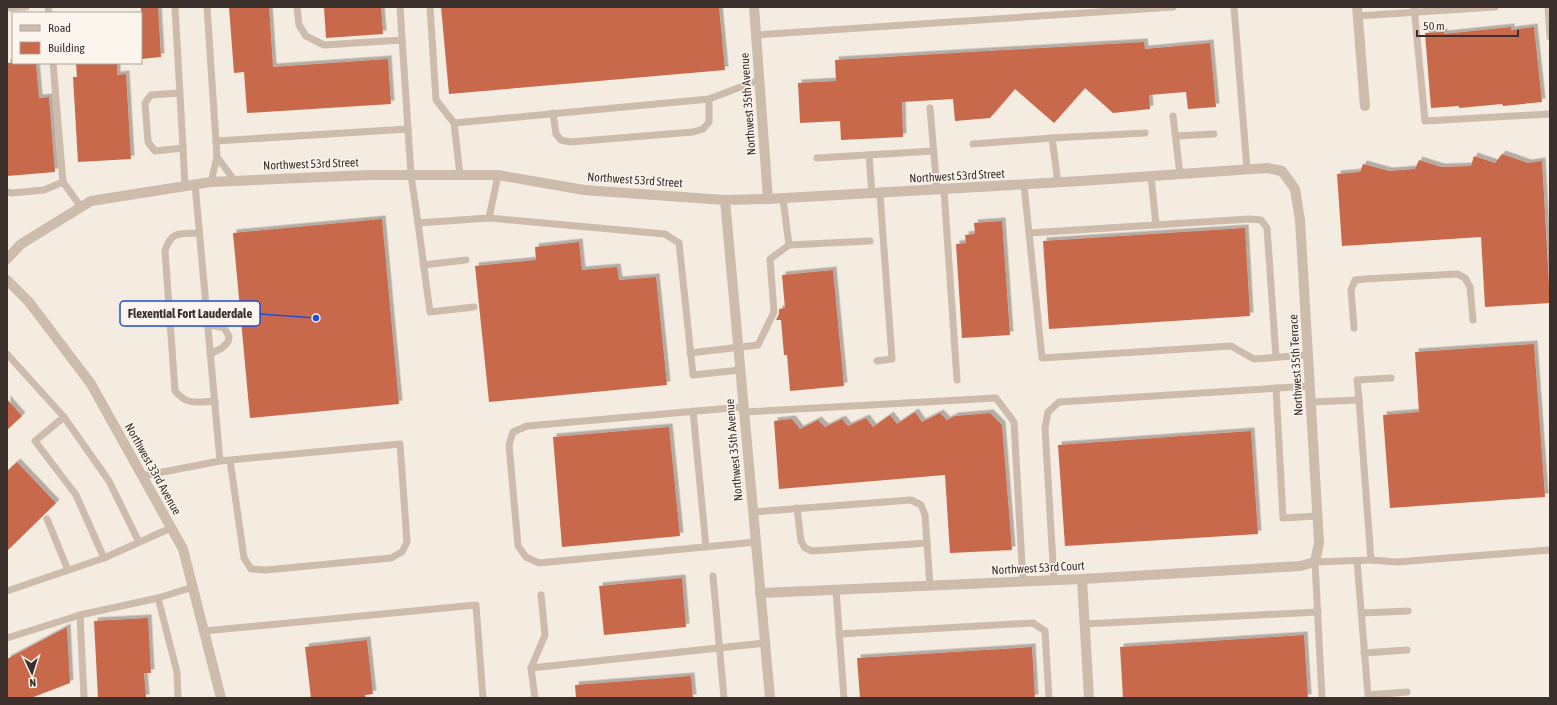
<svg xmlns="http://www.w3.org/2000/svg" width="1557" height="705" viewBox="0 0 1557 705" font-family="'Asap Condensed',sans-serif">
<defs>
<filter id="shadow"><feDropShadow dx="3.5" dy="-3.5" stdDeviation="0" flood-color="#0004"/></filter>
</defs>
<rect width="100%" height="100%" fill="#f4ebe1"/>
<!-- building -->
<g fill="#c8694b" filter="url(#shadow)">
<polygon points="158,7 161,57 141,59 141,8"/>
<polygon points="229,7 269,7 273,67 388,59 391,104 247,113 244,72 234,73"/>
<polygon points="324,7 381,7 383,34 326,38"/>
<polygon points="441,7 719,7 725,70 449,94"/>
<polygon points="1511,27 1511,30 1534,27 1542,102 1503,106 1502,104 1459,108 1459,106 1431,108 1425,33 1444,32 1444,34"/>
<polygon points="1144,42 1145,49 1210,43 1216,107 1188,109 1186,92 1149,95 1150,109 1113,113 1085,88 1054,123 1015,89 990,118 955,121 953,99 902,102 903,137 841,140 840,121 800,123 798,83 836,81 835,60"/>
<polygon points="7,63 36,63 39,98 49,97 55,172 7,176"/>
<polygon points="76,63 117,63 117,75 126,74 131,159 78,162 73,77 77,77"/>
<polygon points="1502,154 1528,163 1542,161 1550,303 1485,307 1481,237 1342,246 1337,174 1360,172 1363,164 1389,171 1415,169 1419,160 1441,167 1471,166 1474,156 1495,163"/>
<polygon points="382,219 399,404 250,418 233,233"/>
<polygon points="1002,221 1010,335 962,338 956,244 966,243 965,235 975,234 974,223"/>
<polygon points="1245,228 1250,316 1049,329 1043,241"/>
<polygon points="579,242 582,270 617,267 619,280 656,277 667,385 489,402 475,266 536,260 535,247"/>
<polygon points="833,270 844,386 790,391 787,355 784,355 781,320 776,320 779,314 779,309 785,308 782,275"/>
<polygon points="1534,344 1545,497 1390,508 1383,415 1419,412 1415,352"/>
<polygon points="7,399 22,416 7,430"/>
<polygon points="915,412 922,422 940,413 947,420 955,416 990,413 1002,425 1012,550 950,553 945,475 779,489 774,421 792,419 800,429 818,420 825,427 842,419 848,426 866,418 873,427 890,415 897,424"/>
<polygon points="669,427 680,536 562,547 553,437"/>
<polygon points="1251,431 1258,534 1065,546 1058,445"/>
<polygon points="17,462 56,503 7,551 7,471"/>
<polygon points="682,578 686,627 604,635 599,586"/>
<polygon points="148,618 151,673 144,673 146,698 98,698 94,621"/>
<polygon points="67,627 70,683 31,698 7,698 7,659"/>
<polygon points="1304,635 1308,698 1123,698 1120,647"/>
<polygon points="367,640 373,694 365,695 366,698 311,698 305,647"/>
<polygon points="1032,647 1035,698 860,698 857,658"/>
<polygon points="691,676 693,698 576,698 575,685"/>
</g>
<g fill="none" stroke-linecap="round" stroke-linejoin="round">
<!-- lane -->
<g stroke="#cdbbac" stroke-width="7">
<polyline points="48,7 49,13"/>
<polyline points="175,7 183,148 155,151 148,142 145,103 151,95 179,93"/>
<polyline points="207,7 217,157 211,182"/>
<polyline points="297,7 299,25 306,36 324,45 402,40"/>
<polyline points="400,7 411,175 418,223 489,218 498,175"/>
<polyline points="430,7 436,100 454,123"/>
<polyline points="1234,7 1247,169"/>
<polyline points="1414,7 1425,121 1550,114"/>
<polyline points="1548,7 1550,37"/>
<polyline points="7,8 26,7"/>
<polyline points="1357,16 1495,7"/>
<polyline points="756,35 1173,7"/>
<polyline points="53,63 63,182 81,207"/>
<polyline points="930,108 937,190"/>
<polyline points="553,113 556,134 561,140 570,142 693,132 703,129 709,122 709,99"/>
<polyline points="1173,116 1180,174"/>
<polyline points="1176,136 1214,134"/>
<polyline points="216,141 408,129"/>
<polyline points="973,144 1052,138"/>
<polyline points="183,148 185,186"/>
<polyline points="869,155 872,194"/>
<polyline points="217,157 235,181"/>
<polyline points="817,158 934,151"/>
<polyline points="460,175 454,123 709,99 759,80"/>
<polyline points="1151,176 1156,225"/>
<polyline points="1058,183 1052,138 1145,133"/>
<polyline points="1024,185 1042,358 1231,346 1254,359 1308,355"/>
<polyline points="944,190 957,380"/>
<polyline points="7,192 12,193 44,190 63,182"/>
<polyline points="783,199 789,245 870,241"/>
<polyline points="489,218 665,234 679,243 693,375 740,370"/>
<polyline points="418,223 430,312 474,307"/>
<path d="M199,233C181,234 171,230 165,251L175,391C188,406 197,402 215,401"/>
<polyline points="1029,233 1249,219 1261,220 1267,228 1276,357"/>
<polyline points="423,265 466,260"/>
<polyline points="208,324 224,328 229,336 228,342 222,348 210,354"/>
<polyline points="1354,328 1351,290 1355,280 1365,279 1457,274 1465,278 1470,287 1473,320"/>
<polyline points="690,353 758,345 774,312 770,259 789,245"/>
<polyline points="7,354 64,417 109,481 139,542"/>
<polyline points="877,361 892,359 880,194"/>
<polyline points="1276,388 1283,518 1317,516"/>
<polyline points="1359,400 1357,380 1391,378"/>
<polyline points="1311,402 1359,400 1371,560 1315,562 1322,698"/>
<polyline points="743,407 527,426 513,432 509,445 518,546 526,557 539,563 756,542"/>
<polyline points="693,411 706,547"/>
<polyline points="744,412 996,398 1014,422 1023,582"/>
<polyline points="64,417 35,441 76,495 104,558"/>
<polyline points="220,461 400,444 407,542 402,552 391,558 266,570 251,569 244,558 230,460"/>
<polyline points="142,476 220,461 195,184"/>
<polyline points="797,508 801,541 805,548 812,551 927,543"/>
<polyline points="753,512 911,500 921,505 925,515 930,586"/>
<polyline points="47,519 68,570"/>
<polyline points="1371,560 1397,562 1550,550"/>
<polyline points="1357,561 1368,695 1407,692"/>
<polyline points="713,576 724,698"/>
<polyline points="1054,580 1045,428 1048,412 1059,402 1310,386"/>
<polyline points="836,590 844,698"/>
<polyline points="7,591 104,558 171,528"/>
<polyline points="1362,613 1408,611"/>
<polyline points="80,615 84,698"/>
<polyline points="1085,624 1318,612"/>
<polyline points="204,631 476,605 483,698"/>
<polyline points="839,634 1033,623 1045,631 1049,698"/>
<polyline points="7,638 80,615 158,598"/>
<polyline points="1364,653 1407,650"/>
<polyline points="531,668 545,635 541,595"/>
<polyline points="178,698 177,672 158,598 193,587"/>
<polyline points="535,698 531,668 765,643"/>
</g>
<!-- street -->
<g stroke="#cdbbac" stroke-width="10">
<polyline points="754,7 768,199"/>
<polyline points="1357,7 1365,106"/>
<polyline points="725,200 770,698"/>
<polyline points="7,259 21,244 91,201 211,182 370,175 498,175 584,190 725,200 768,199 1081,181 1267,168 1282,171 1295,189 1300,220 1319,543 1315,562 1300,566 1082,579 760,593"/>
<polyline points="7,280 29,302 91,384 183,549 221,698"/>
<polyline points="1082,579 1089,698"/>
</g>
</g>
<g text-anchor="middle" stroke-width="3" stroke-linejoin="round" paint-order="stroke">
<!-- street labels -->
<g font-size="12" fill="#3b302b" stroke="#fbf5ee">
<text transform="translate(748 104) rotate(-94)" y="4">Northwest 35th Avenue</text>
<text transform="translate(311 164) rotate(-2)" y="4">Northwest 53rd Street</text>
<text transform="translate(957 176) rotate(-3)" y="4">Northwest 53rd Street</text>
<text transform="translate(635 180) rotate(4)" y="4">Northwest 53rd Street</text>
<text transform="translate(1296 365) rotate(-93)" y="4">Northwest 35th Terrace</text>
<text transform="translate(734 450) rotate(-95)" y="4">Northwest 35th Avenue</text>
<text transform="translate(153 469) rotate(61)" y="4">Northwest 33rd Avenue</text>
<text transform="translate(1038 568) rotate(-3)" y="4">Northwest 53rd Court</text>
</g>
</g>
<!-- callouts -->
<path fill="none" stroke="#1d4ed8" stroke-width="1.5" d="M316 318L260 314"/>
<circle fill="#1d4ed8" stroke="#fbf5ee" stroke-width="1.5" cx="316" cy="318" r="4"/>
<rect fill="#fbf5ee" stroke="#1d4ed8" stroke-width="1.5" x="120" y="301" width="140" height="25" rx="4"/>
<g font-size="13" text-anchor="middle" font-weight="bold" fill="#3b302b">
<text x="190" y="318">Flexential Fort Lauderdale</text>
</g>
<!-- border -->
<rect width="1557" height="705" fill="none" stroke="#3b302b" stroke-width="16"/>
<!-- legend -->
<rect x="12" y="12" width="130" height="52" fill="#fbf5ee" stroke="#aea6a0"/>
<rect x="20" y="25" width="20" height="6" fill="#cdbbac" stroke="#aea6a0"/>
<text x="48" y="32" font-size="12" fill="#3b302b">Road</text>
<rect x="20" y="42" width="20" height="12" fill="#c8694b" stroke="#aea6a0"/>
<text x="48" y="52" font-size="12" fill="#3b302b">Building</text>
<!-- north arrow -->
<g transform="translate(32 673) rotate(176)" stroke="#fbf5ee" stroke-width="3" paint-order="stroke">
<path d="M0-3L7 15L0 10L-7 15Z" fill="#3b302b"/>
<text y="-6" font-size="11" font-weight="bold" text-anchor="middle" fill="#3b302b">N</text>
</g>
<!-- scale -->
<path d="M1417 30v6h101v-6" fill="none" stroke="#3b302b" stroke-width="2"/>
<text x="1423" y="30" font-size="12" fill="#3b302b" stroke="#fbf5ee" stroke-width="3" paint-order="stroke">50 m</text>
</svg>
